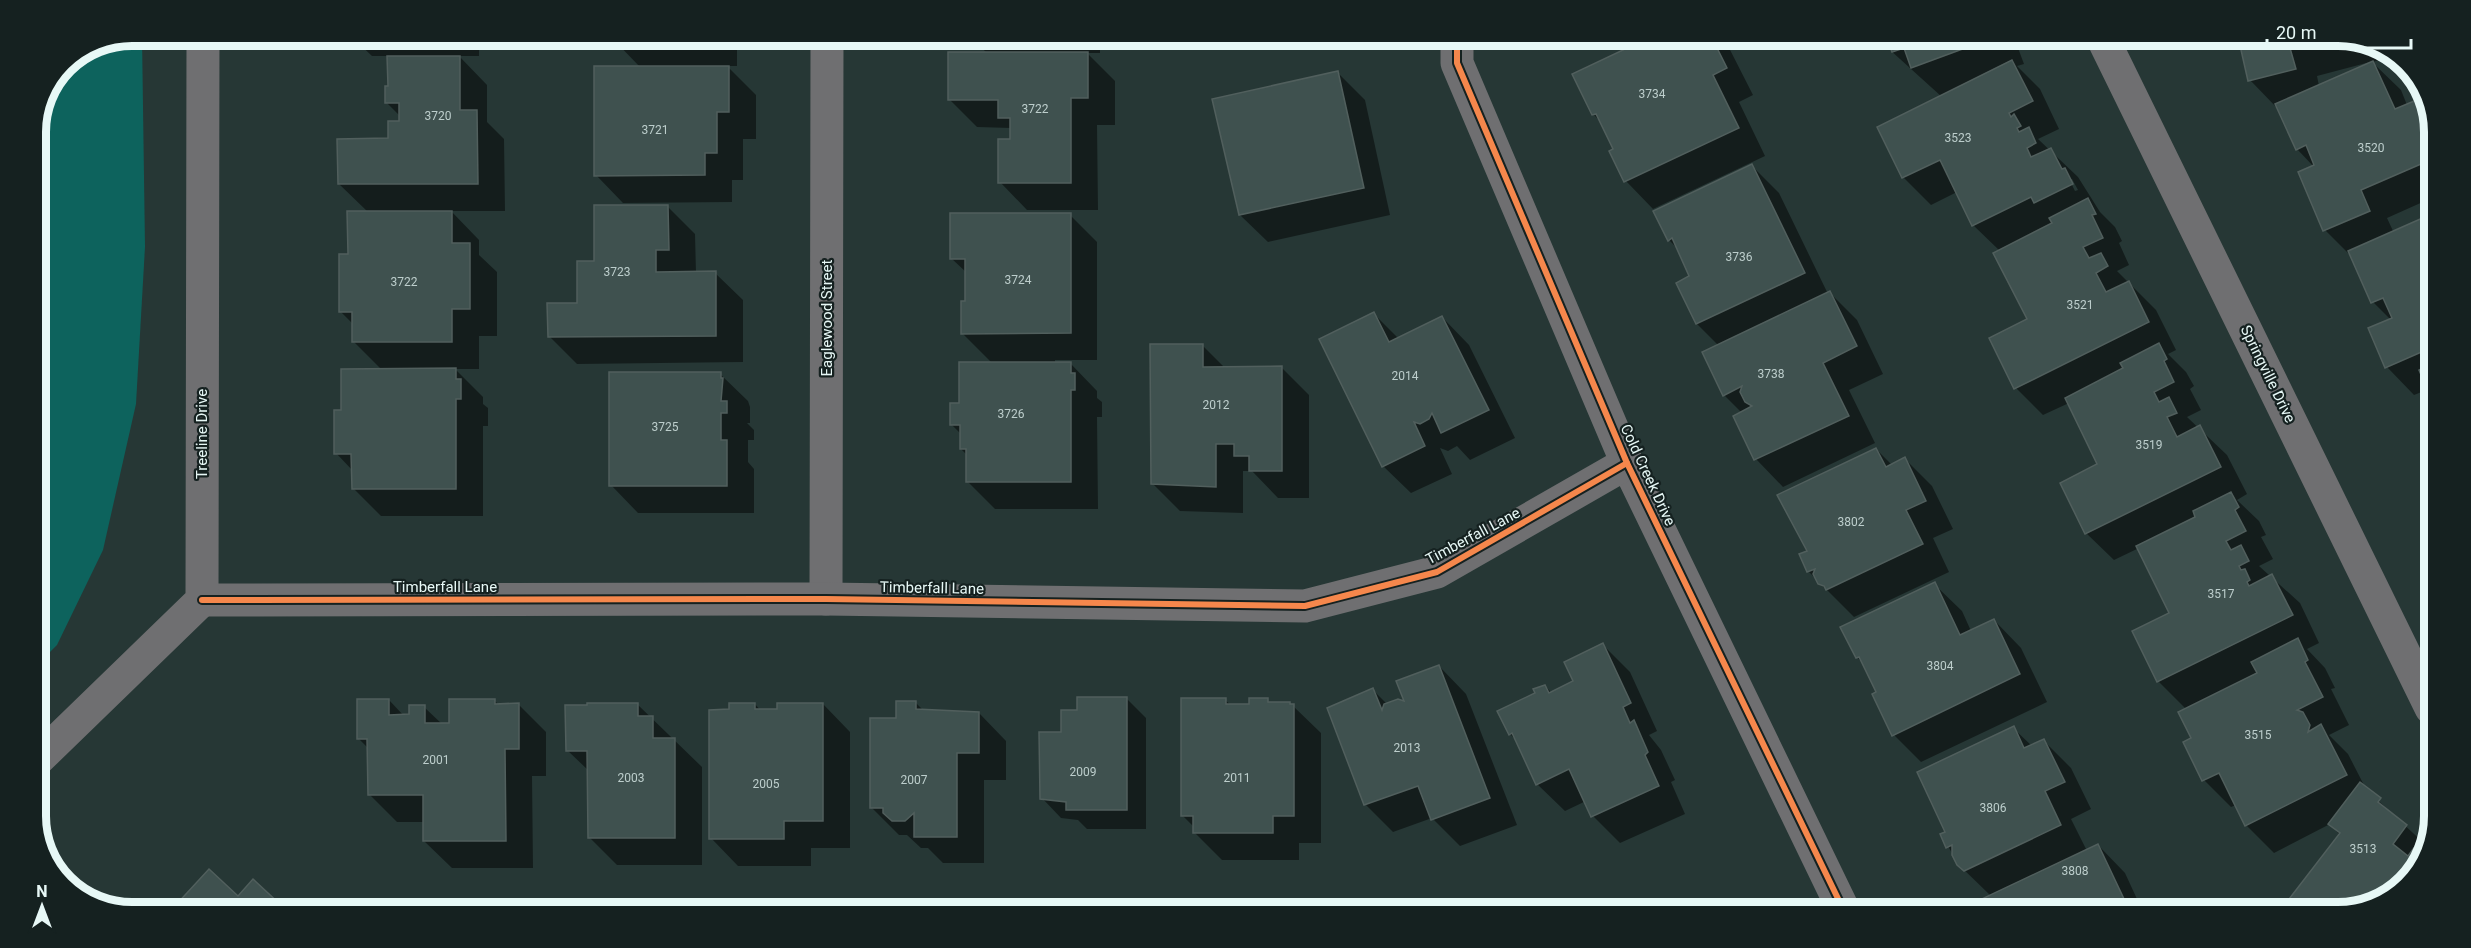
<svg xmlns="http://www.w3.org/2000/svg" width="2471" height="948" viewBox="0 0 2471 948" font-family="Roboto,sans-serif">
<rect width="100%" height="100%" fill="#263735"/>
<!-- water -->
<polygon fill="#0d635d" points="132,36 142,36 145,247 136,404 103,550 57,645 36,666 36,126 64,64"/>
<!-- shadow -->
<g fill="#0007" fill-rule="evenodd">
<polygon points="352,37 479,37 479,56 459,56 487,85 487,122 504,139 505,211 451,211 479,240 479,255 497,272 497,336 479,336 479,369 455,369 483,397 483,404 488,408 488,426 483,426 483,516 381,516 353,488 353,471 336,453 342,412 382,370 353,341 353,324 340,311 349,256 368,212 339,184 389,140 400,122 400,116 387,103 389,87 389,56 372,56"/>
<polygon points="611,37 737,37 737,66 727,66 756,95 756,139 743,139 743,180 732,180 732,202 623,203 596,175 640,67"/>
<polygon points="971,38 1104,38 1104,42 1100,42 1100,53 1087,53 1115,81 1115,125 1097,125 1098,210 1027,210 1000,182 1011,141 1011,128 977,127 950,100 987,53"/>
<polygon points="1249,39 1359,39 1358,43 1254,43"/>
<polygon points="1647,40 1725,40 1753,95 1739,102 1765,156 1653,209 1626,181 1615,149 1603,124 1593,114 1574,75"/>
<path d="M1879,40H2015L2024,64L2017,66L2040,89L2059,129L2038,139L2078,177L2100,212L2115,227L2122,241L2119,243L2129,265L2117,271L2156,310L2176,350L2168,354L2186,372L2194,386L2190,389L2201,410L2187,417L2227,455L2247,494L2237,500L2259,521L2266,535L2261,537L2273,559L2259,566L2300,603L2319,643L2307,649L2325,668L2335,688L2331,689L2349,725L2329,735L2348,754L2366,789L2429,848L2393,896L2339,912H2281L2340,835L2330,824L2274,853L2246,825L2236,805L2231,807L2204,780L2187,710L2158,681L2134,632L2171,614L2139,548L2114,560L2086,533L2099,465L2069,403L2043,415L2016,388L2029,319L2000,251L1973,225L1957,192L1931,205L1903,177L1942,97ZM2069,179H2072L2078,190L2075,191Z"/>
<path d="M2240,41H2370L2392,57L2372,62L2401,90L2407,105L2418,100L2429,111L2435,125L2434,197L2387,218L2394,233L2434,215L2433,399L2429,389L2414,395L2387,367L2391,320L2373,302L2353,258L2325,230L2314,167L2297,149L2277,108L2250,80ZM2370,62L2319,86L2317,76Z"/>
<polygon points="1337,72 1365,100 1390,215 1268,242 1240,215"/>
<polygon points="1752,166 1779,193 1828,294 1830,293 1857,320 1883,374 1849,390 1875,443 1783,487 1756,459 1735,417 1742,413 1724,395 1719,346 1697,324 1678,284 1691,277 1679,250 1669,240"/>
<polygon points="668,207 695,234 696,273 715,273 743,300 743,362 577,364 549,336 579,304 596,262"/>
<polygon points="1070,215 1097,242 1097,360 1055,360 1055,363 1070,363 1097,391 1097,398 1102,402 1102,417 1097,417 1098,509 995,509 967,481 967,455 961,449 961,434 952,425 960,405 992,363 962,333 967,302 967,273 952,259"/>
<polygon points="1374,314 1399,339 1442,317 1469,345 1515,438 1470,460 1457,446 1448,451 1440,448 1452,474 1411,493 1383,466"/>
<polygon points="1203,346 1225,368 1281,367 1309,395 1309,498 1278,498 1252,471 1243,471 1243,513 1180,511 1153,484"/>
<polygon points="720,374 748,401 750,407 750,423 747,423 754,430 754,440 748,440 748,462 754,469 754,513 638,513 611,485"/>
<polygon points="1876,449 1892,465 1905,459 1932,486 1953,529 1933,538 1949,572 1854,617 1809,572 1801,555 1809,552"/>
<polygon points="1934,584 1962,611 1971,631 1994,620 2021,648 2047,702 1921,762 1894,735 1878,692 1865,666 1857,657"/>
<polygon points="1603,645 1630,672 1657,731 1649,735 1661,750 1675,780 1671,782 1685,814 1620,843 1593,816 1586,801 1565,811 1537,784 1518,742 1510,734 1545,686 1552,693 1575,682"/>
<polygon points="1439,666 1466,694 1517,825 1460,846 1432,818 1393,832 1366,805 1329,708 1373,690 1388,705 1407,704"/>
<polygon points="1126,698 1146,718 1146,829 1087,829 1078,820 1061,818 1042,798 1063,733 1078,712"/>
<polygon points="389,700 404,716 411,715 424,707 442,724 450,724 494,700 499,705 518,704 546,732 546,776 532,776 533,868 452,868 424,841 424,822 397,822 370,795 369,749 358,738"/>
<polygon points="1225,700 1232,706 1250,706 1267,700 1271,704 1293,706 1321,733 1321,843 1299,843 1299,860 1222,860 1195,833 1195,828 1182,815"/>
<polygon points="915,702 924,711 979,713 1006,741 1006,780 984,780 984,863 943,863 928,848 921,848 907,835 899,835 871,807 897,720"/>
<polygon points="637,704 702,767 702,865 617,865 589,837 589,771 567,750"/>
<polygon points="755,704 761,711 823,704 850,732 850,848 811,848 811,866 738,866 711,838"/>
<polygon points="2013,728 2032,746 2044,741 2071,768 2091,809 2071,819 2087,851 2098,845 2125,873 2143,912 1974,911 1971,906 1991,896 1958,864 1942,835 1947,832"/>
</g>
<!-- building -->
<g fill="#3f514f" stroke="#515f5d" stroke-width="1.5">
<rect x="610" y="37" width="100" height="2"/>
<polygon points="1644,40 1713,40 1727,68 1713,75 1739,128 1624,182 1609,151 1613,149 1596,114 1592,115 1572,74"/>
<polygon points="1887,40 1987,40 1911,68 1904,48 1892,52"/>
<polygon points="2239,41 2319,41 2290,48 2296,69 2248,81"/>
<polygon points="948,52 1088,52 1088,98 1071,98 1071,183 998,183 998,139 1010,139 1010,118 998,118 998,100 948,100"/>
<polygon points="387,56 460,56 460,110 477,110 478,184 338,184 337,139 388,138 388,121 399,121 399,103 385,103 385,86 388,86"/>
<polygon points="2012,60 2033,101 2009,113 2011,117 2014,114 2021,126 2017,128 2019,132 2029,127 2036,143 2027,148 2031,157 2051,148 2062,169 2065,168 2073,184 2034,203 2031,197 1972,226 1940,160 1902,178 1877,127"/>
<polygon points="2373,61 2395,109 2419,99 2435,136 2435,158 2361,190 2370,211 2323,231 2298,172 2314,165 2306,145 2296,150 2275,104"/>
<polygon points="594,66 729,66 729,112 717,112 717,153 705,153 705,175 594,176"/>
<polygon points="1338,71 1364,188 1239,215 1212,99"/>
<polygon points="1752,164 1805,273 1696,324 1676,283 1689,276 1672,238 1668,241 1653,211"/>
<polygon points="2088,198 2096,214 2092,215 2103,238 2083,247 2089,258 2101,253 2108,266 2096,273 2106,292 2129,281 2149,322 2014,389 1989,338 2027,319 1993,253 2052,223 2049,218"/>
<polygon points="594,205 668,205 669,250 656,250 656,272 716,271 716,336 548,337 547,303 577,303 577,261 594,261"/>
<polygon points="347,211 452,211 452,243 470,243 470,309 452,309 452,342 352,342 352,312 339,312 339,254 348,254"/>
<polygon points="950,213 1071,213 1071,333 961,334 961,301 965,301 965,259 950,259"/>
<polygon points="2434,213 2433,347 2385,368 2368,328 2392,318 2383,298 2371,303 2348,251"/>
<polygon points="1830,291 1857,346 1823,363 1849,416 1754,460 1733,416 1752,406 1745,402 1740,392 1742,386 1723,396 1702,352"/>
<polygon points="1374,312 1389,342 1442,316 1489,410 1441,433 1432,413 1429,419 1420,424 1414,422 1425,446 1382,467 1319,339"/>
<polygon points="2159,343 2167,359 2164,361 2174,382 2154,392 2159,402 2169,397 2177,413 2167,417 2177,437 2200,425 2221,467 2085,534 2060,483 2097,464 2065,398 2123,368 2120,363"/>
<polygon points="1150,344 1203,344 1203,367 1282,366 1282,471 1249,471 1249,456 1234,456 1234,444 1216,444 1216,487 1151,484"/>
<polygon points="959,362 1071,362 1071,373 1075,373 1075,390 1071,390 1071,482 966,482 966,449 960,449 960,425 950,425 950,403 959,403"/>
<polygon points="2433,363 2433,402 2419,370"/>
<polygon points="456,368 456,379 461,379 461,399 456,399 456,489 352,489 351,454 334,454 334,410 341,410 341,369"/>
<polygon points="609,372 721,372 721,378 723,378 721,401 727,401 727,413 721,413 721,440 727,440 727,486 609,486"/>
<polygon points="1876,448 1886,467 1905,457 1926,501 1906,510 1923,544 1826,590 1824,586 1818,584 1813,574 1815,569 1807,572 1799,554 1807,551 1777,495"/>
<polygon points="2231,492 2239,507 2235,510 2246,531 2226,541 2231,550 2241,545 2249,561 2239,566 2241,570 2245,569 2250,580 2247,582 2249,586 2272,574 2293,615 2157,682 2132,631 2169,613 2136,546 2195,517 2193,511"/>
<polygon points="1935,582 1960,635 1994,619 2020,674 1892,736 1872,694 1876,692 1859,657 1856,658 1840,627"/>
<polygon points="2298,638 2308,660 2305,662 2323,697 2297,710 2303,712 2310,725 2308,732 2321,724 2347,775 2245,826 2219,773 2202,781 2183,742 2191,738 2178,712 2257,673 2251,662"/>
<polygon points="1603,643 1631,703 1623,707 1630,723 1634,720 1648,752 1645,755 1659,786 1591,817 1569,769 1536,785 1512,733 1509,735 1497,711 1535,693 1533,689 1545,685 1549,693 1573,681 1564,662"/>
<polygon points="1439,665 1490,798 1431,820 1418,786 1364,805 1327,708 1373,688 1382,710 1384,704 1398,699 1404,701 1396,681"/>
<polygon points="1077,697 1127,697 1127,810 1066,810 1066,802 1040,799 1039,732 1061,732 1061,710 1077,710"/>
<polygon points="1181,698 1226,698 1226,704 1249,704 1249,698 1268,698 1268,702 1290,702 1290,704 1294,704 1294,816 1273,816 1273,833 1193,833 1193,816 1181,816"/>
<polygon points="357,699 389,699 389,715 409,714 409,705 425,705 425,723 449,723 449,699 495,699 495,704 519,703 519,749 505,749 506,841 423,841 423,795 368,795 367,739 357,739"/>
<polygon points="896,701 916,701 916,709 979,712 979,753 957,753 957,837 914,837 914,813 905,821 892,821 883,813 883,808 870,808 870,718 896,718"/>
<polygon points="587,703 638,703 638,716 653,716 653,738 675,738 675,838 588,838 587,751 566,751 565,705 587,705"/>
<polygon points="729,703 755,703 755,709 777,709 777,703 823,703 823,821 784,821 784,839 709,839 709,710 729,709"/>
<polygon points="2014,726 2024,748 2044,739 2065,782 2045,791 2061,825 1964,871 1957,865 1952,855 1952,845 1946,848 1940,834 1945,832 1917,772"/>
<polygon points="2360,782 2381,798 2378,802 2407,825 2393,844 2408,856 2416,845 2426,853 2393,896 2339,912 2279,912 2340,833 2328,824"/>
<polygon points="2098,844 2124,899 2098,911 1972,911 1969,905"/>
<polygon points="209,869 238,896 253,879 283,907 174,907"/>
</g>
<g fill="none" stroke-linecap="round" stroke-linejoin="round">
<!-- minor -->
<g stroke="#6f6f71" stroke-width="33">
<polyline points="1457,39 1457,63 1627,463 1844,911"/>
<polyline points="2104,41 2431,708"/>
<polyline points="826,599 827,38"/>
<polyline points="202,600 826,599 1305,606 1437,572 1627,463"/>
<polyline points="36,761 202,600 203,36"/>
</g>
<!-- cycleway casing -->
<g stroke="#152120" stroke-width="10">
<g id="cycleway">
<polyline points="1457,39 1457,63 1627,463 1844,911"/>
<polyline points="202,600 826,599 1305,606 1437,572 1627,463"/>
</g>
</g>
<!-- cycleway -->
<use href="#cycleway" stroke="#f5874c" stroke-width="6"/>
</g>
<g text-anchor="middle" stroke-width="4.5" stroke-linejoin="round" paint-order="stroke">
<!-- number labels -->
<g font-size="12" fill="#bdcecc">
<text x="1652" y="98">3734</text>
<text x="1035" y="113">3722</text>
<text x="438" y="120">3720</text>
<text x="655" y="134">3721</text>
<text x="1958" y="142">3523</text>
<text x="2371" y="152">3520</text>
<text x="1739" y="261">3736</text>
<text x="617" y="276">3723</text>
<text x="1018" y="284">3724</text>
<text x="404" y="286">3722</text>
<text x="2080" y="309">3521</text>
<text x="1771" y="378">3738</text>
<text x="1405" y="380">2014</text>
<text x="1216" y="409">2012</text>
<text x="1011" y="418">3726</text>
<text x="665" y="431">3725</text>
<text x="2149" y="449">3519</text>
<text x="1851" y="526">3802</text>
<text x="2221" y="598">3517</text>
<text x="1940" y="670">3804</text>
<text x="2258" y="739">3515</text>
<text x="1407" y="752">2013</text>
<text x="436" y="764">2001</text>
<text x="1083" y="776">2009</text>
<text x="631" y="782">2003</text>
<text x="1237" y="782">2011</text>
<text x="914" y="784">2007</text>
<text x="766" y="788">2005</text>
<text x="1993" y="812">3806</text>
<text x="2363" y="853">3513</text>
<text x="2075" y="875">3808</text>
</g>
<!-- street labels -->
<g font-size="15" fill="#e7f8f6" stroke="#152120">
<text transform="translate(827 318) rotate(-90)" y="5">Eaglewood Street</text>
<text transform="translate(2268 374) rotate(64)" y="5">Springville Drive</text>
<text transform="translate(202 434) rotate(-90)" y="5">Treeline Drive</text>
<text transform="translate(1648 475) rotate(65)" y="5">Cold Creek Drive</text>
<text transform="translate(1473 536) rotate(-28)" y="5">Timberfall Lane</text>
<text x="445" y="592">Timberfall Lane</text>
<text transform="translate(932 588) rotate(1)" y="5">Timberfall Lane</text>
</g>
</g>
<!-- crop -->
<path d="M0 0H2471V948H0ZM132 46H2338A86 86 0 0 1 2424 132V816A86 86 0 0 1 2338 902H132A86 86 0 0 1 46 816V132A86 86 0 0 1 132 46Z" fill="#152120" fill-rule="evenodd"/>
<path fill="none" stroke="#e7f8f6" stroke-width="8" d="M132 46H2338A86 86 0 0 1 2424 132V816A86 86 0 0 1 2338 902H132A86 86 0 0 1 46 816V132A86 86 0 0 1 132 46Z"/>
<!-- north arrow -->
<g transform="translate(42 906)" stroke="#152120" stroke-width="4.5" paint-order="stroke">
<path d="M0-4.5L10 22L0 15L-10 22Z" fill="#e7f8f6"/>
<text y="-9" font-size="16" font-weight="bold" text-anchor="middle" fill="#e7f8f6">N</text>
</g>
<!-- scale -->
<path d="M2267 39v9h144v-9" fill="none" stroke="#e7f8f6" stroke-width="3"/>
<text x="2276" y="39" font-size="18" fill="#e7f8f6" stroke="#152120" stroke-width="4.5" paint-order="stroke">20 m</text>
</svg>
